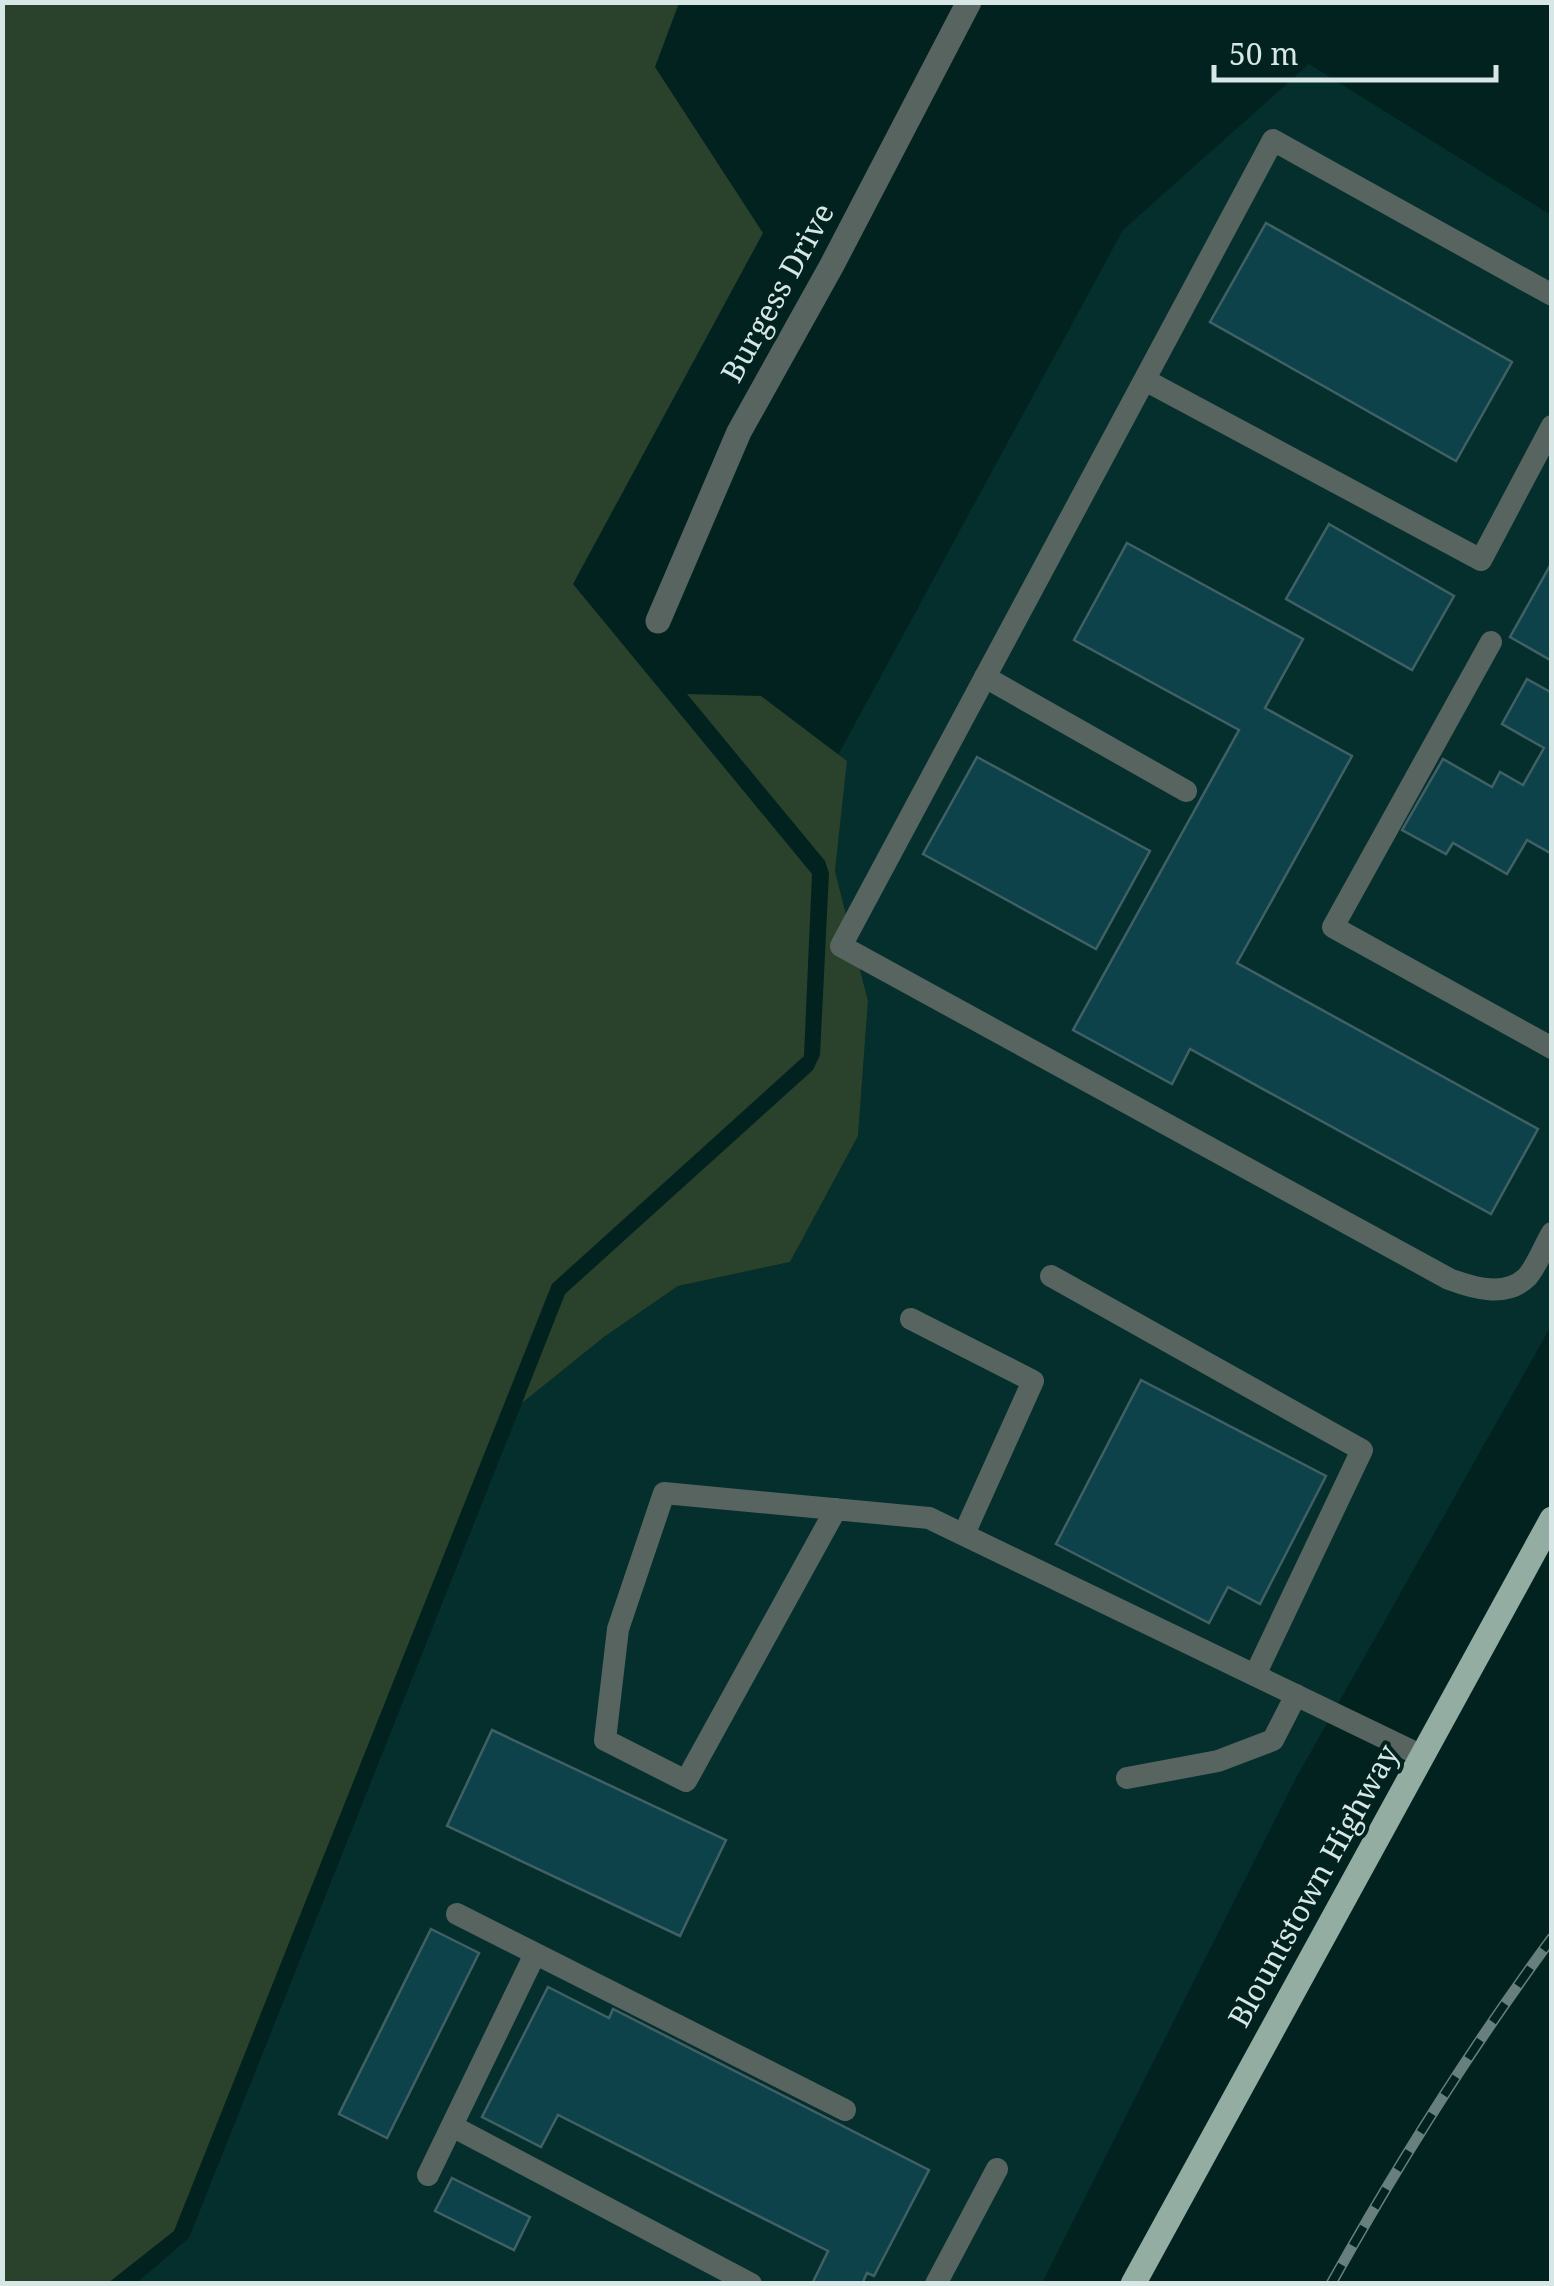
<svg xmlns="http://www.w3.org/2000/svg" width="1554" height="2286" viewBox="0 0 1554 2286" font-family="'Noto Serif',serif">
<rect width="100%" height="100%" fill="#022220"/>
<!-- built -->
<polygon fill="#042f2d" points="1309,64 1551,215 1551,1326 1295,1780 1042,2283 135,2284 189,2238 522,1403 604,1337 678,1286 790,1262 858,1136 868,1001 835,871 847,761 838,755 1123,230"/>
<!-- green -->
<g fill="#2a412c">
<polygon points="3,2 679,3 655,67 763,233 573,584 812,874 804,1056 552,1284 174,2231 108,2283 2,2283"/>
<polygon points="687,694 761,696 847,761 835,871 868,1001 858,1136 790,1262 678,1286 604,1337 522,1403 565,1294 813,1070 820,1055 829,873 825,861"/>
</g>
<!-- building -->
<g fill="#0e424a" stroke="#416066" stroke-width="2.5">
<polygon points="1266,223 1512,362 1456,461 1210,322"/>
<polygon points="1329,524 1454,596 1412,670 1286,599"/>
<polygon points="1127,543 1303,639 1265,708 1352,756 1237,963 1538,1129 1491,1214 1190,1049 1172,1084 1073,1030 1239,730 1074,640"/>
<polygon points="1552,562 1552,661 1510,637"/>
<polygon points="1527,679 1552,693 1552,854 1527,840 1507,874 1453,843 1446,854 1402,830 1443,759 1492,787 1500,772 1523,785 1544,748 1502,724"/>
<polygon points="977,757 1150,851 1096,949 923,854"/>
<polygon points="1141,1380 1326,1476 1260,1604 1228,1587 1209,1623 1056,1544"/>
<polygon points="492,1730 726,1840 680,1936 447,1826"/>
<polygon points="431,1929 479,1953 387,2138 339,2114"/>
<polygon points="548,1987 609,2018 613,2009 929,2170 874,2276 867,2273 862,2284 812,2284 828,2251 558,2115 541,2147 482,2117"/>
<polygon points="452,2178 530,2217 514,2250 435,2211"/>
</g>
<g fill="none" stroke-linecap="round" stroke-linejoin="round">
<!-- lane -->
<g stroke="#58645f" stroke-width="22">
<path d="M1552,295L1273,140L841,946L1449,1279C1473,1288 1506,1298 1527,1277C1537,1266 1544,1246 1552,1233"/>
<polyline points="1145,380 1481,560 1552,426"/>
<polyline points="1491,642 1333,927 1552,1048"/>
<polyline points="985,677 1186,791"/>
<polyline points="1051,1276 1362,1450 1255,1675"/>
<polyline points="911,1319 1033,1381 964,1534"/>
<polyline points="836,1509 686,1781 605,1740 618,1629 664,1493 929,1518 1422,1756"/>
<polyline points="1127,1778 1218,1761 1273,1740 1296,1695"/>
<polyline points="457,1914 845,2110"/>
<polyline points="452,2126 751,2284"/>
<polyline points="428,2175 535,1954"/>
<polyline points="936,2284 997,2169"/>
</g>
<!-- street -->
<polyline stroke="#58645f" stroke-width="25" points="658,621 739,432 832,265 969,2"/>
<!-- primary -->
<polyline stroke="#94ada2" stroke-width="25" points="1133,2284 1552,1519"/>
<!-- rail casing -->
<g stroke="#67807e" stroke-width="11">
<path id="rail" d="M1331,2284C1398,2164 1471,2048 1552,1938"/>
</g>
<!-- rail -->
<use href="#rail" stroke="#022220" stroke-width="8" stroke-dasharray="22" stroke-linecap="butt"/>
</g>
<g text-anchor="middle" stroke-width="8" stroke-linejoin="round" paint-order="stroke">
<!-- street labels -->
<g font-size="30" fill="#d6e7e5" stroke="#022220">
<text transform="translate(778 293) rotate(-61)" y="10">Burgess Drive</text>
<text transform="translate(1314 1886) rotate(-61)" y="10">Blountstown Highway</text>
</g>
</g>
<!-- border -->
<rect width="1554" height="2286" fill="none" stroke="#d6e7e5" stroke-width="10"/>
<!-- scale -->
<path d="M1214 65v15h282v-15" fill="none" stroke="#d6e7e5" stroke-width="5"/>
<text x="1229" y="65" font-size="30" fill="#d6e7e5" stroke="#022220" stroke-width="8" paint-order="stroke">50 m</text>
</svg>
